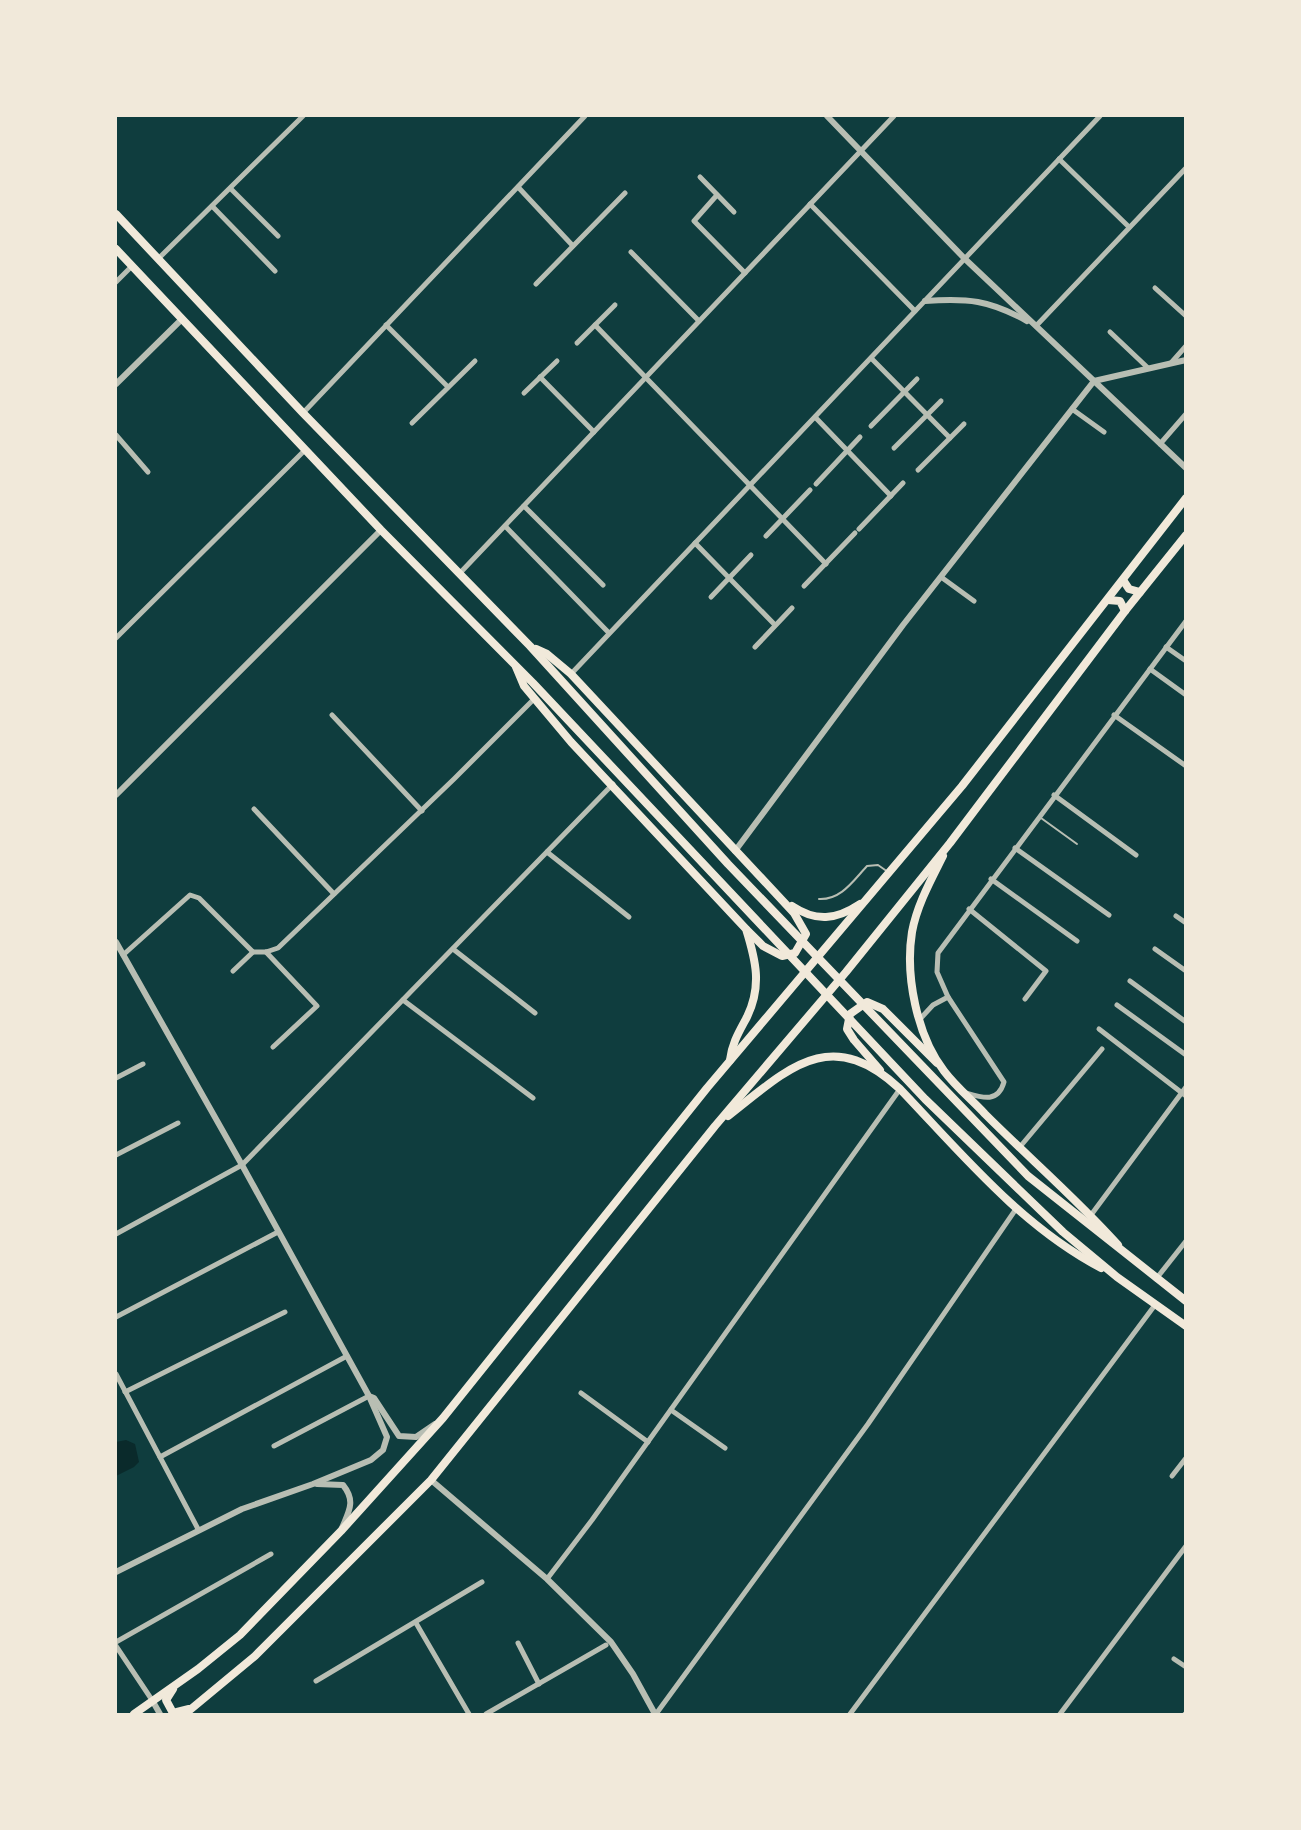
<svg xmlns="http://www.w3.org/2000/svg" width="1301" height="1830" viewBox="0 0 1301 1830" font-family="'Source Sans 3',sans-serif">
<rect width="100%" height="100%" fill="#0f3d3e"/>
<!-- water -->
<polygon fill="#0a2a2b" points="126,1440 135,1444 139,1462 134,1467 116,1476 116,1442"/>
<g fill="none" stroke-linecap="round" stroke-linejoin="round">
<!-- service -->
<g stroke="#b8beb3" stroke-width="2">
<polyline points="1041,818 1077,844"/>
<path d="M819,899C841,900 853,881 867,866L878,865L888,872"/>
</g>
<!-- minor -->
<g stroke="#b8beb3" stroke-width="5">
<polyline points="1059,159 1129,227"/>
<polyline points="700,177 734,212"/>
<polyline points="518,187 573,246"/>
<polyline points="231,189 278,236"/>
<polyline points="717,195 694,221 745,273"/>
<polyline points="810,204 915,311"/>
<polyline points="213,207 275,271"/>
<polyline points="631,252 699,321"/>
<polyline points="158,259 303,116"/>
<polyline points="116,282 132,266"/>
<polyline points="536,284 625,193"/>
<polyline points="1155,288 1186,316"/>
<polyline points="386,325 448,387"/>
<polyline points="595,325 826,564"/>
<polyline points="1036,326 1186,168"/>
<polyline points="1110,332 1148,368"/>
<polyline points="577,343 615,305"/>
<polyline points="871,358 950,438"/>
<polyline points="1171,363 1186,346"/>
<polyline points="540,377 594,432"/>
<polyline points="524,393 557,361"/>
<polyline points="1072,409 1104,432"/>
<polyline points="303,413 585,116"/>
<polyline points="815,417 891,496"/>
<polyline points="412,423 475,361"/>
<polyline points="871,426 917,379"/>
<polyline points="116,435 148,472"/>
<polyline points="1160,444 1186,414"/>
<polyline points="894,448 941,401"/>
<polyline points="918,470 964,424"/>
<polyline points="816,484 860,437"/>
<polyline points="524,506 603,585"/>
<polyline points="505,526 609,633"/>
<polyline points="859,529 903,483"/>
<polyline points="766,536 810,490"/>
<polyline points="695,543 775,625"/>
<polyline points="460,573 894,116"/>
<polyline points="941,577 974,601"/>
<polyline points="804,586 855,533"/>
<polyline points="711,597 751,555"/>
<polyline points="116,638 304,451"/>
<polyline points="755,647 792,608"/>
<polyline points="1166,647 1186,661"/>
<polyline points="1150,669 1186,695"/>
<polyline points="571,674 1100,116"/>
<polyline points="332,715 422,811"/>
<polyline points="1114,715 1186,766"/>
<polyline points="1054,795 1136,855"/>
<polyline points="254,809 334,894"/>
<polyline points="1015,848 1109,915"/>
<polyline points="547,852 629,917"/>
<polyline points="991,879 1077,941"/>
<polyline points="969,909 1046,971 1025,999"/>
<polyline points="1176,916 1186,923"/>
<polyline points="453,949 535,1013"/>
<polyline points="1155,949 1186,971"/>
<polyline points="266,952 317,1006 273,1047"/>
<polyline points="123,955 190,895 199,898 253,952 266,952 278,948 454,779 534,699"/>
<polyline points="233,971 253,952"/>
<polyline points="1130,981 1186,1022"/>
<polyline points="403,1000 533,1098"/>
<polyline points="1117,1005 1186,1055"/>
<polyline points="921,1018 933,1005 948,997"/>
<polyline points="1099,1029 1186,1096"/>
<polyline points="116,1078 143,1064"/>
<path d="M966,1093C983,1098 998,1103 1004,1082L948,997L937,972L938,953L1186,621"/>
<polyline points="1019,1148 1102,1049"/>
<polyline points="116,1155 178,1123"/>
<polyline points="1091,1215 1186,1087"/>
<polyline points="116,1234 242,1165 613,784"/>
<polyline points="1156,1279 1186,1241"/>
<polyline points="116,1317 278,1232"/>
<polyline points="116,1374 198,1529"/>
<polyline points="125,1392 285,1312"/>
<polyline points="581,1393 648,1442"/>
<polyline points="671,1410 725,1448"/>
<polyline points="274,1446 369,1396"/>
<polyline points="160,1457 347,1356"/>
<polyline points="1172,1476 1186,1458"/>
<polyline points="547,1579 592,1520 900,1089"/>
<polyline points="416,1623 469,1714"/>
<polyline points="116,1642 271,1554"/>
<polyline points="518,1643 539,1684"/>
<polyline points="116,1646 152,1700"/>
<polyline points="1174,1659 1186,1667"/>
<polyline points="316,1681 482,1582"/>
<polyline points="486,1714 606,1645"/>
<polyline points="656,1714 868,1424 1016,1209"/>
<polyline points="850,1714 1155,1305"/>
<polyline points="1060,1714 1186,1546"/>
<polyline points="1185,1714 1186,1714"/>
</g>
<!-- tertiary -->
<g stroke="#b8beb3" stroke-width="6">
<polyline points="827,116 965,259 1186,468"/>
<path d="M925,301C968,298 989,300 1027,321"/>
<polyline points="116,384 182,319"/>
<polyline points="116,795 381,530"/>
<polyline points="735,851 903,625 1094,381 1186,360"/>
<polyline points="116,942 242,1165 369,1396 374,1398 399,1436 416,1437 435,1424"/>
<polyline points="431,1480 547,1579 611,1642 633,1674 655,1714"/>
<path d="M317,1484L343,1485C356,1501 349,1511 342,1528"/>
<polyline points="116,1572 242,1509 313,1484 371,1460 383,1450 387,1437 369,1396"/>
<polyline points="152,1700 160,1714"/>
</g>
<!-- primary -->
<g stroke="#f1e9da" stroke-width="8">
<polyline points="116,214 303,413 530,646 728,864 1028,1176 1186,1301"/>
<polyline points="116,249 381,530 533,683 925,1099 1063,1232 1117,1277 1186,1326"/>
<polyline points="1123,580 1129,589 1140,592"/>
<polyline points="1108,600 1120,601 1125,611"/>
<polyline points="536,649 547,654 571,674 794,913 806,934 795,953 782,956 763,946 747,930"/>
<path d="M516,667L524,686L571,742L746,929C756,961 762,986 747,1017C739,1032 732,1043 730,1060"/>
<path d="M943,856C931,880 917,905 912,932C905,976 917,1036 944,1071C956,1087 972,1100 985,1114C1029,1158 1077,1199 1118,1245"/>
<path d="M792,906C816,922 836,920 860,904"/>
<polyline points="880,1070 854,1040 847,1029 850,1014 867,1002 883,1009 937,1063"/>
<path d="M728,1116C788,1069 830,1024 900,1089C962,1154 1021,1226 1101,1268"/>
<polyline points="173,1689 166,1700 173,1713 189,1709"/>
<polyline points="134,1714 198,1669 240,1635 341,1531 443,1418 707,1088 962,786 1186,498"/>
<polyline points="185,1714 255,1656 431,1480 715,1126 846,972 950,843 1125,611 1186,535"/>
</g>
</g>
<!-- border -->
<rect width="1301" height="1830" fill="none" stroke="#f1e9da" stroke-width="234"/>
</svg>
